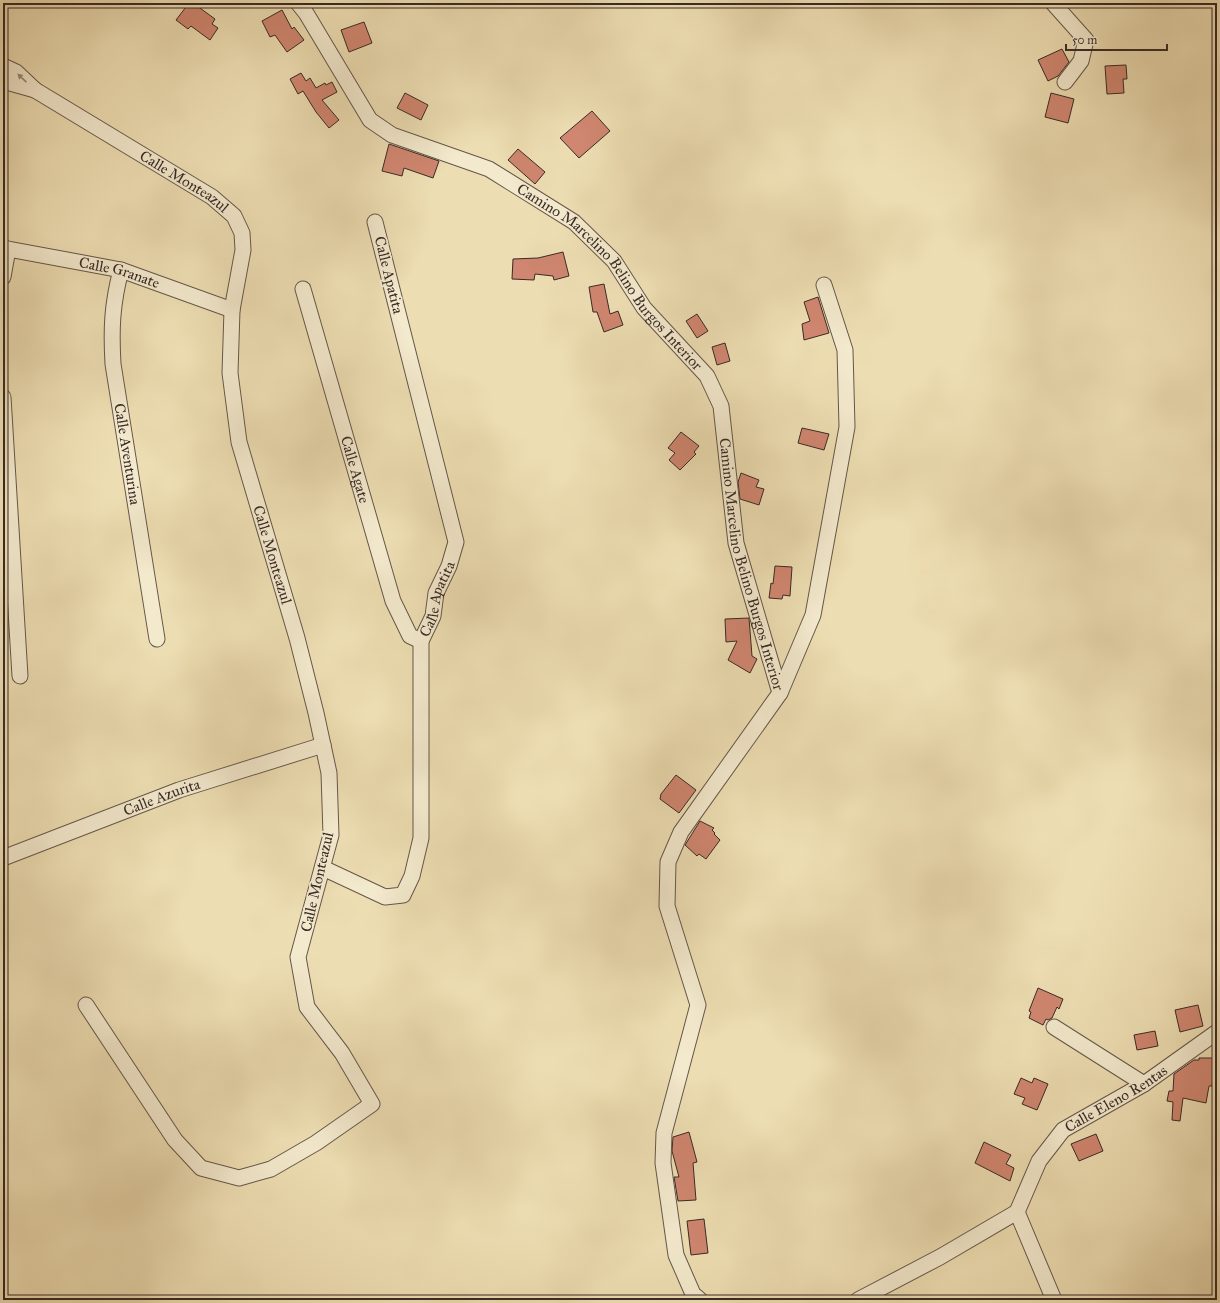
<svg xmlns="http://www.w3.org/2000/svg" width="1220" height="1303" viewBox="0 0 1220 1303" font-family="'IM FELL Great Primer',serif">
<rect width="100%" height="100%" fill="#edddb2"/>
<filter id="stains"><feTurbulence type="fractalNoise" baseFrequency=".005" numOctaves="4"/><feColorMatrix values="0 0 0 0 .2 0 0 0 0 .09 0 0 0 0 .02 0 0 0 .5 -.17"/></filter>
<radialGradient id="worn" r=".72"><stop offset=".6" stop-color="#630" stop-opacity="0"/><stop offset="1" stop-color="#630" stop-opacity=".3"/></radialGradient>
<!-- building -->
<g fill="#d08670" stroke="#382a26">
<polygon points="189,3 193,3 215,19 212,24 218,28 210,40 191,26 188,29 176,20"/>
<polygon points="282,10 292,29 294,27 304,40 287,52 275,35 270,37 262,21"/>
<polygon points="364,22 372,43 349,52 341,30"/>
<polygon points="1062,49 1069,62 1058,76 1048,81 1038,60"/>
<polygon points="1126,65 1127,79 1123,79 1124,93 1107,94 1105,66"/>
<polygon points="301,73 306,81 310,78 316,88 325,83 326,85 332,82 337,92 322,100 339,120 329,128 316,112 303,91 298,94 290,79"/>
<polygon points="405,93 428,105 421,120 397,108"/>
<polygon points="1051,93 1074,99 1068,123 1045,117"/>
<polygon points="592,111 610,131 579,158 560,138"/>
<polygon points="389,144 439,161 433,178 404,168 402,176 382,171"/>
<polygon points="518,149 545,172 535,184 508,160"/>
<polygon points="563,252 569,276 554,280 553,276 535,274 534,280 512,279 513,259 538,258"/>
<polygon points="604,284 610,314 618,311 623,325 604,332 597,312 593,312 589,287"/>
<polygon points="818,297 829,333 804,340 802,324 810,321 804,302"/>
<polygon points="697,314 708,331 697,338 686,321"/>
<polygon points="725,343 730,361 717,365 712,347"/>
<polygon points="802,428 829,434 824,450 798,443"/>
<polygon points="681,432 699,446 694,452 696,454 680,470 669,460 675,453 668,448"/>
<polygon points="741,473 759,480 756,487 764,489 759,505 740,499 738,482"/>
<polygon points="775,566 792,567 790,596 783,595 782,599 769,598 771,583 773,584"/>
<polygon points="749,618 752,656 757,659 750,673 728,660 737,641 726,642 725,619"/>
<polygon points="676,775 696,790 679,813 660,799 661,794"/>
<polygon points="700,821 714,828 712,830 715,833 714,834 720,840 706,859 699,854 697,856 685,845"/>
<polygon points="1038,988 1063,999 1059,1009 1057,1007 1052,1018 1048,1020 1046,1019 1043,1025 1029,1018 1031,1012 1029,1011"/>
<polygon points="1198,1005 1203,1026 1180,1032 1175,1010"/>
<polygon points="1155,1031 1158,1046 1137,1050 1134,1035"/>
<polygon points="1199,1058 1215,1058 1212,1086 1209,1086 1206,1103 1183,1098 1180,1121 1172,1120 1173,1102 1167,1101 1169,1091 1173,1091 1174,1074 1194,1060 1199,1060"/>
<polygon points="1021,1078 1032,1083 1034,1078 1048,1084 1037,1110 1022,1104 1025,1098 1014,1094"/>
<polygon points="689,1132 697,1162 693,1163 696,1200 678,1201 674,1177 679,1177 672,1151 673,1137"/>
<polygon points="1096,1134 1103,1151 1079,1161 1071,1144"/>
<polygon points="984,1142 1011,1155 1006,1164 1014,1168 1010,1181 975,1163"/>
<polygon points="704,1219 708,1253 691,1255 687,1221"/>
</g>
<g fill="none" stroke-linecap="round" stroke-linejoin="round">
<!-- minor casing -->
<g stroke="#655749" stroke-width="17">
<g id="minor">
<path id="s1" d="M298,3L306,13L370,120L392,135L489,169L574,222L614,261L644,308L707,376L721,406L736,543L780,693L681,832L668,862L667,906L698,1005L664,1133L663,1163L676,1255L693,1294L700,1300"/>
<polyline points="1053,3 1086,40 1081,61 1065,82"/>
<polyline points="3,66 16,72 35,90 3,81"/>
<path id="s2" d="M35,90L212,197L234,216L242,233L243,250L232,310L230,373L239,442L297,638L316,713L329,773L331,835L298,957L307,1007L342,1053L372,1104L316,1143L271,1169L239,1178L201,1168L175,1140L86,1005"/>
<path id="s3" d="M3,250L8,249L121,270L232,310"/>
<path id="s4" d="M121,270C112,304 111,329 113,364L157,639"/>
<polyline points="3,277 8,249"/>
<path id="s5" d="M303,289L393,601L410,636L421,641"/>
<polyline points="3,397 20,676"/>
<polyline points="780,693 813,615 847,427 845,350 824,285"/>
<path id="s6" d="M3,858L179,790L323,745"/>
<path id="s7" d="M323,868L385,897L403,895L412,876L421,838V641L433,616L436,593L449,566L456,542L375,222"/>
<polyline points="1054,1027 1144,1084"/>
<polyline points="1017,1212 1054,1300"/>
<path id="s8" d="M858,1300L940,1257L1017,1212L1039,1161L1063,1130L1144,1084L1217,1032"/>
</g>
</g>
<!-- minor -->
<use href="#minor" stroke="#f3e9cd" stroke-width="15"/>
</g>
<!-- one-way arrows -->
<defs><path id="oneway-solid" d="M-6-.8H1V-3.2L6.5 0L1 3.2V.8H-6Z"/></defs>
<use fill="#968a7a" href="#oneway-solid" transform="translate(22 78) rotate(-137)"/>
<g text-anchor="middle" stroke-width="3.5" stroke-linejoin="round" paint-order="stroke">
<!-- street labels -->
<g font-size="15" fill="#382a26" stroke="#f3e9cd">
<text dy="5" stroke="none"><textPath href="#s2" startOffset="175">Calle Monteazul</textPath></text>
<text dy="5" stroke="none"><textPath href="#s3" startOffset="119">Calle Granate</textPath></text>
<text transform="translate(389 275) rotate(76)" y="5">Calle Apatita</text>
<text dy="5" stroke="none"><textPath href="#s1" startOffset="431">Camino Marcelino Belino Burgos Interior</textPath></text>
<text dy="5" stroke="none"><textPath href="#s4" startOffset="186">Calle Aventurina</textPath></text>
<text dy="5" stroke="none"><textPath href="#s5" startOffset="188">Calle Agate</textPath></text>
<text dy="5" stroke="none"><textPath href="#s2" startOffset="583">Calle Monteazul</textPath></text>
<text dy="5" stroke="none"><textPath href="#s1" startOffset="766">Camino Marcelino Belino Burgos Interior</textPath></text>
<text dy="5" stroke="none"><textPath href="#s7" startOffset="389">Calle Apatita</textPath></text>
<text dy="5" stroke="none"><textPath href="#s6" startOffset="170">Calle Azurita</textPath></text>
<text transform="translate(317 882) rotate(-77)" y="5">Calle Monteazul</text>
<text dy="5" stroke="none"><textPath href="#s8" startOffset="338">Calle Eleno Rentas</textPath></text>
</g>
</g>
<!-- margin -->
<rect width="1220" height="1303" fill="none" stroke="#edddb2" stroke-width="16"/>
<rect x="4" y="4" width="1212" height="1295" fill="none" stroke="#382a26" stroke-width="2"/>
<rect x="8" y="8" width="1204" height="1287" fill="none" stroke="#382a26"/>
<!-- scale -->
<path d="M1066 44v6h101v-6" fill="none" stroke="#382a26" stroke-width="2"/>
<text x="1072" y="44" font-size="12" fill="#382a26" stroke="#f3e9cd" stroke-width="3" paint-order="stroke">50 m</text>
<rect width="100%" height="100%" filter="url(#stains)"/>
<rect width="100%" height="100%" fill="url(#worn)"/>
</svg>
